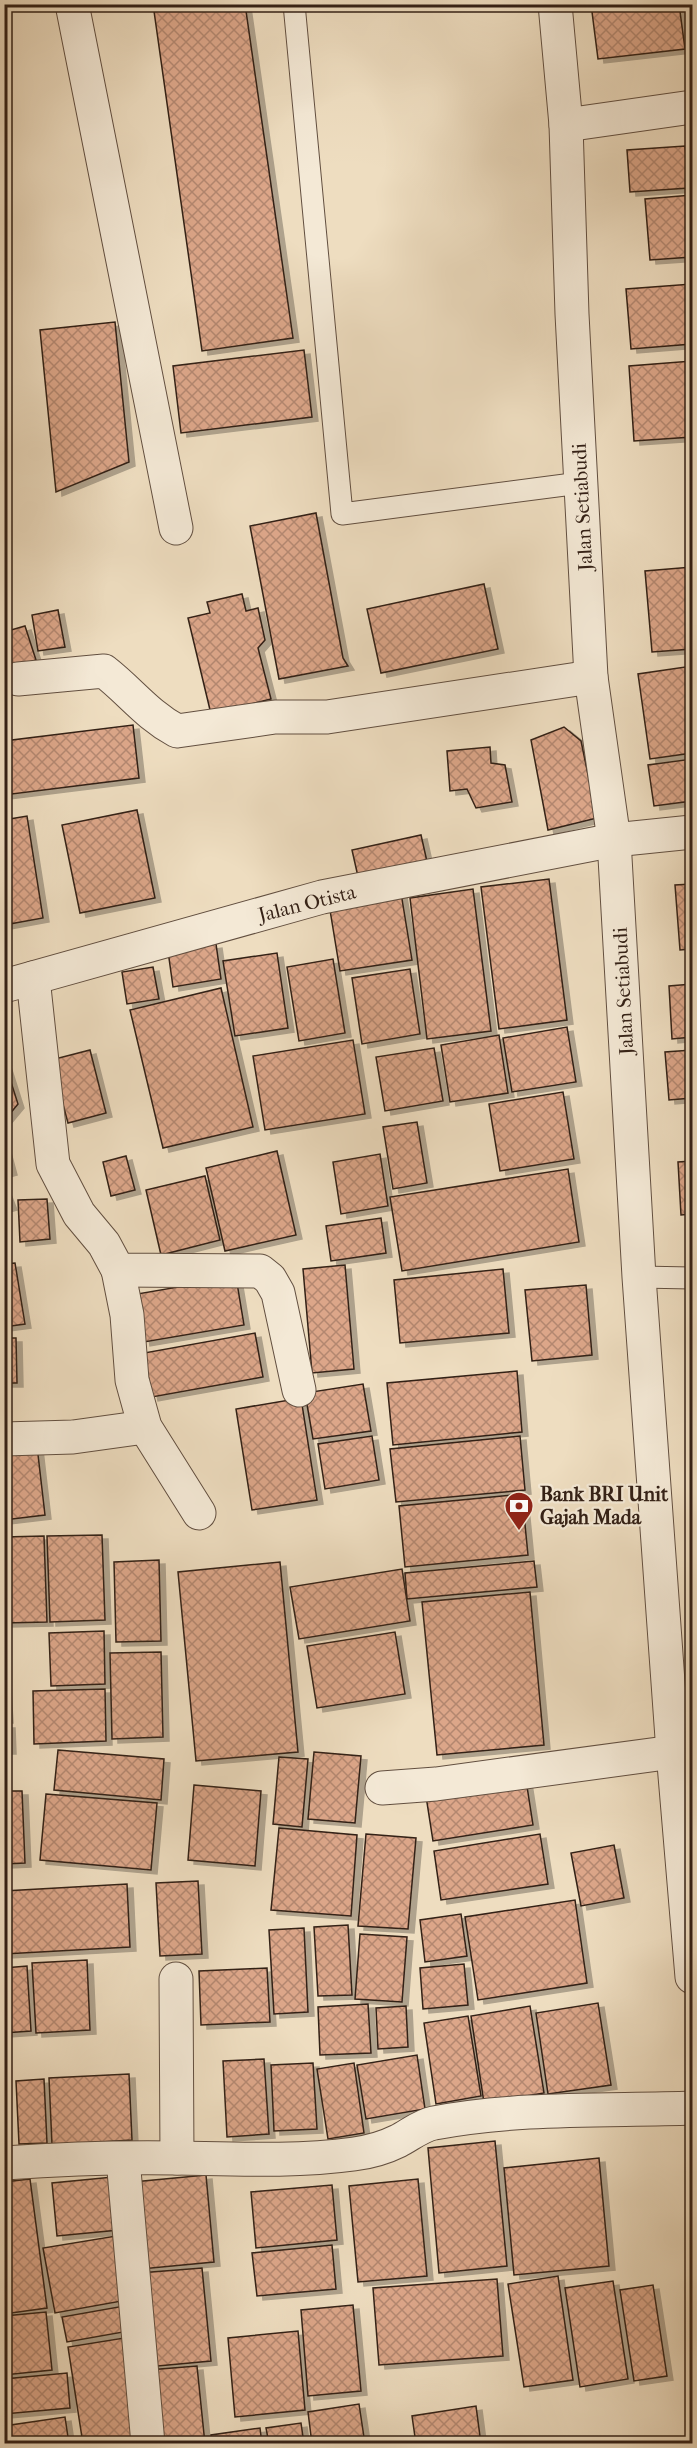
<svg xmlns="http://www.w3.org/2000/svg" width="697" height="2448" viewBox="0 0 697 2448" font-family="'IM FELL French Canon',serif">
<defs>
<pattern id="building-cross-hatch" width="8" height="8" patternUnits="userSpaceOnUse" patternTransform="scale(1.5)"><rect width="8" height="8" fill="#dca689"/><path d="M0 0l8 8M0 8l8-8" fill="none" stroke="#b3876f"/></pattern>
<filter id="shadow"><feDropShadow dx="6" dy="4" stdDeviation="0" flood-color="#0004"/></filter>
</defs>
<rect width="100%" height="100%" fill="#eeddc0"/>
<filter id="stains"><feTurbulence type="fractalNoise" baseFrequency=".00333" numOctaves="4"/><feColorMatrix values="0 0 0 0 .2 0 0 0 0 .09 0 0 0 0 .02 0 0 0 .5 -.17"/></filter>
<radialGradient id="worn" r=".72"><stop offset=".6" stop-color="#630" stop-opacity="0"/><stop offset="1" stop-color="#630" stop-opacity=".3"/></radialGradient>
<!-- building -->
<g fill="url(#building-cross-hatch)" stroke="#332016" stroke-width="1.5" filter="url(#shadow)">
<polygon points="153,4 245,4 293,338 202,351"/>
<polygon points="591,4 679,4 685,49 598,59"/>
<polygon points="685,4 692,4 692,53 690,53"/>
<polygon points="685,146 689,188 630,192 627,150"/>
<polygon points="692,195 692,257 650,260 645,199"/>
<polygon points="692,284 692,344 631,349 626,289"/>
<polygon points="115,322 129,462 56,492 40,330"/>
<polygon points="304,350 312,417 181,433 173,366"/>
<polygon points="692,361 692,437 634,441 629,366"/>
<polygon points="316,513 343,658 348,666 279,679 250,526"/>
<polygon points="692,567 692,649 652,652 645,571"/>
<polygon points="484,584 498,649 381,673 367,609"/>
<polygon points="242,594 246,611 258,608 265,640 258,648 271,699 211,714 188,618 210,613 207,602"/>
<polygon points="58,610 65,647 38,651 32,615"/>
<polygon points="25,626 36,660 4,670 4,632"/>
<polygon points="692,666 692,753 650,759 638,674"/>
<polygon points="133,725 139,778 4,795 4,741"/>
<polygon points="564,727 581,741 597,818 548,830 531,740"/>
<polygon points="490,747 491,763 505,765 512,802 476,808 467,789 450,791 447,751"/>
<polygon points="692,759 692,801 654,806 648,765"/>
<polygon points="137,810 155,898 80,913 62,825"/>
<polygon points="27,816 43,918 4,925 4,820"/>
<polygon points="421,835 428,866 359,881 352,850"/>
<polygon points="549,879 567,1020 499,1029 481,887"/>
<polygon points="692,884 692,949 680,950 675,885"/>
<polygon points="473,889 491,1031 427,1039 410,898"/>
<polygon points="401,893 412,960 340,971 329,904"/>
<polygon points="216,944 221,979 173,987 168,951"/>
<polygon points="277,953 288,1028 235,1036 223,961"/>
<polygon points="333,959 345,1033 299,1041 287,967"/>
<polygon points="153,967 159,999 127,1004 122,972"/>
<polygon points="410,969 420,1034 362,1044 352,978"/>
<polygon points="692,984 692,1037 672,1039 669,986"/>
<polygon points="221,988 253,1127 163,1148 130,1010"/>
<polygon points="567,1027 576,1082 512,1092 503,1038"/>
<polygon points="499,1035 508,1093 450,1102 441,1045"/>
<polygon points="353,1040 365,1114 265,1130 253,1056"/>
<polygon points="434,1048 443,1101 385,1111 376,1057"/>
<polygon points="90,1050 106,1113 68,1123 51,1060"/>
<polygon points="692,1050 692,1098 669,1100 665,1052"/>
<polygon points="4,1060 18,1104 4,1121"/>
<polygon points="563,1092 574,1159 500,1171 489,1104"/>
<polygon points="417,1122 427,1183 393,1189 383,1127"/>
<polygon points="4,1145 11,1171 4,1173"/>
<polygon points="277,1151 296,1235 225,1251 206,1168"/>
<polygon points="380,1154 388,1206 341,1214 333,1162"/>
<polygon points="126,1156 135,1190 111,1196 103,1162"/>
<polygon points="692,1161 692,1214 681,1215 678,1162"/>
<polygon points="568,1169 579,1242 402,1271 390,1197"/>
<polygon points="205,1176 220,1240 161,1255 146,1190"/>
<polygon points="4,1188 11,1206 4,1208"/>
<polygon points="47,1199 50,1239 20,1242 18,1200"/>
<polygon points="381,1218 386,1253 331,1261 326,1226"/>
<polygon points="15,1263 25,1324 4,1327 4,1264"/>
<polygon points="345,1265 354,1369 312,1373 303,1269"/>
<polygon points="503,1269 509,1333 400,1343 394,1280"/>
<polygon points="236,1277 244,1325 144,1342 137,1294"/>
<polygon points="586,1285 592,1355 532,1361 525,1290"/>
<polygon points="689,1304 692,1304 692,1350"/>
<polygon points="255,1333 263,1377 152,1397 144,1353"/>
<polygon points="4,1338 16,1338 17,1383 4,1383"/>
<polygon points="517,1371 522,1432 393,1445 387,1383"/>
<polygon points="363,1384 371,1431 313,1439 305,1393"/>
<polygon points="301,1398 317,1500 252,1510 236,1409"/>
<polygon points="372,1436 379,1480 325,1489 318,1444"/>
<polygon points="520,1436 525,1490 396,1502 390,1449"/>
<polygon points="37,1446 45,1515 4,1520 4,1450"/>
<polygon points="522,1494 528,1555 405,1567 399,1506"/>
<polygon points="102,1535 105,1620 50,1622 47,1536"/>
<polygon points="44,1536 47,1622 4,1623 4,1537"/>
<polygon points="159,1560 161,1641 116,1642 114,1562"/>
<polygon points="534,1561 537,1587 407,1599 405,1573"/>
<polygon points="280,1562 298,1752 196,1761 178,1572"/>
<polygon points="402,1569 410,1621 299,1639 290,1587"/>
<polygon points="530,1592 544,1745 437,1755 422,1602"/>
<polygon points="104,1631 105,1684 51,1686 49,1633"/>
<polygon points="395,1632 405,1694 317,1708 307,1646"/>
<polygon points="161,1652 163,1737 112,1739 110,1653"/>
<polygon points="4,1668 7,1719 4,1719"/>
<polygon points="105,1689 106,1741 34,1744 33,1691"/>
<polygon points="4,1724 9,1724 10,1750 4,1750"/>
<polygon points="58,1750 164,1759 161,1800 54,1790"/>
<polygon points="314,1752 361,1756 355,1823 308,1819"/>
<polygon points="279,1757 308,1759 302,1827 273,1824"/>
<polygon points="526,1780 533,1825 433,1841 426,1796"/>
<polygon points="194,1785 261,1791 255,1866 188,1860"/>
<polygon points="4,1791 22,1791 25,1863 4,1864"/>
<polygon points="46,1794 157,1803 151,1870 40,1860"/>
<polygon points="279,1828 357,1835 351,1916 271,1910"/>
<polygon points="366,1834 416,1838 408,1929 358,1926"/>
<polygon points="540,1834 548,1884 441,1900 434,1851"/>
<polygon points="614,1845 624,1898 581,1906 571,1853"/>
<polygon points="198,1881 202,1954 160,1956 156,1883"/>
<polygon points="127,1884 130,1947 4,1954 4,1891"/>
<polygon points="575,1900 587,1983 478,2000 465,1917"/>
<polygon points="461,1914 467,1956 425,1962 420,1920"/>
<polygon points="348,1925 352,1995 318,1996 314,1927"/>
<polygon points="304,1928 308,2012 274,2014 269,1930"/>
<polygon points="360,1934 407,1937 402,2002 355,1999"/>
<polygon points="87,1960 90,2030 36,2033 32,1963"/>
<polygon points="464,1964 468,2005 423,2009 420,1968"/>
<polygon points="27,1966 31,2031 4,2033 4,1968"/>
<polygon points="267,1968 270,2022 201,2025 199,1971"/>
<polygon points="598,2003 611,2085 548,2094 536,2013"/>
<polygon points="368,2004 371,2053 320,2055 318,2007"/>
<polygon points="406,2006 408,2047 378,2049 376,2008"/>
<polygon points="530,2006 544,2093 484,2103 471,2016"/>
<polygon points="468,2016 481,2096 436,2104 424,2023"/>
<polygon points="417,2055 425,2109 366,2119 357,2065"/>
<polygon points="264,2059 269,2134 227,2137 223,2061"/>
<polygon points="313,2063 317,2129 274,2131 271,2065"/>
<polygon points="354,2063 364,2133 328,2139 317,2069"/>
<polygon points="129,2074 132,2140 52,2145 49,2078"/>
<polygon points="44,2079 47,2143 19,2144 16,2081"/>
<polygon points="495,2141 507,2266 439,2273 428,2148"/>
<polygon points="599,2158 609,2266 514,2275 504,2168"/>
<polygon points="206,2175 214,2262 141,2269 133,2182"/>
<polygon points="113,2177 119,2230 57,2236 52,2183"/>
<polygon points="30,2179 47,2308 4,2314 4,2182"/>
<polygon points="418,2179 427,2276 358,2282 349,2186"/>
<polygon points="332,2185 337,2240 256,2248 251,2192"/>
<polygon points="122,2235 133,2299 55,2313 43,2248"/>
<polygon points="332,2245 336,2289 257,2296 252,2253"/>
<polygon points="202,2268 211,2361 147,2367 139,2273"/>
<polygon points="558,2276 573,2380 524,2387 508,2284"/>
<polygon points="497,2279 503,2356 379,2365 373,2288"/>
<polygon points="613,2281 628,2379 580,2387 565,2288"/>
<polygon points="653,2285 667,2376 634,2381 620,2290"/>
<polygon points="353,2305 361,2391 308,2396 301,2310"/>
<polygon points="124,2306 129,2331 67,2342 62,2317"/>
<polygon points="46,2312 52,2370 4,2375 4,2316"/>
<polygon points="298,2331 305,2410 235,2417 228,2338"/>
<polygon points="124,2338 139,2436 83,2444 68,2347"/>
<polygon points="197,2366 205,2444 155,2444 148,2370"/>
<polygon points="67,2373 70,2408 4,2414 4,2379"/>
<polygon points="359,2404 365,2444 312,2444 308,2412"/>
<polygon points="476,2406 481,2444 416,2444 412,2416"/>
<polygon points="65,2417 69,2444 4,2444 4,2426"/>
<polygon points="301,2423 304,2444 269,2444 266,2428"/>
<polygon points="260,2428 262,2444 212,2444 211,2435"/>
</g>
<g fill="none" stroke-linecap="round" stroke-linejoin="round">
<!-- service casing -->
<g stroke="#624f40" stroke-width="23">
<g id="service">
<polyline points="294,4 342,514 580,483"/>
<polyline points="639,1277 692,1278"/>
</g>
</g>
<!-- minor casing -->
<g stroke="#624f40" stroke-width="35">
<g id="minor">
<polyline points="72,4 176,528"/>
<polyline points="555,4 566,125 572,314 591,677 614,840 639,1277 673,1752 692,1977"/>
<polyline points="566,125 692,107"/>
<path d="M18,679L104,671C131,692 146,714 177,731L275,717H327L591,677"/>
<polyline points="33,978 53,1164 79,1214 104,1244 118,1270 260,1271 270,1279 278,1293 299,1390"/>
<polyline points="4,986 322,897 614,840 692,832"/>
<polyline points="118,1270 127,1315 132,1380 145,1427 199,1513"/>
<polyline points="4,1439 73,1437 145,1427"/>
<polyline points="382,1788 436,1784 673,1752"/>
<polyline points="176,1979 177,2158"/>
<polyline points="123,2159 148,2444"/>
<path d="M4,2163C62,2159 120,2157 177,2158C236,2159 295,2162 354,2154C369,2152 384,2148 398,2141C410,2135 420,2126 434,2123C518,2107 607,2111 692,2108"/>
</g>
</g>
<!-- service -->
<use href="#service" stroke="#f4e9d6" stroke-width="21"/>
<!-- minor -->
<use href="#minor" stroke="#f4e9d6" stroke-width="33"/>
</g>
<!-- icons -->
<defs>
<g id="bank-pin" transform="scale(1.5)"><path d="M0 17L-7.5 6A9.5 9.5 0 1 1 7.5 6Z" fill="#8f2418" stroke="#f4e9d6"/><path d="M-6-4H6V4H-6ZM0-2.3a2.3 2.3 0 1 0 0 4.6a2.3 2.3 0 1 0 0-4.6Z" fill="#fff"/></g>
</defs>
<g fill-rule="evenodd">
<use href="#bank-pin" x="519" y="1506"/>
</g>
<g text-anchor="middle" stroke-width="4.5" stroke-linejoin="round" paint-order="stroke">
<!-- street labels -->
<g font-size="20" fill="#332016" stroke="#f4e9d6">
<text transform="translate(582 507) rotate(-93)" y="7">Jalan Setiabudi</text>
<text transform="translate(307 903) rotate(-14)" y="7">Jalan Otista</text>
<text transform="translate(623 991) rotate(-93)" y="7">Jalan Setiabudi</text>
</g>
<!-- poi labels -->
<g font-size="20" font-weight="bold" fill="#332016" stroke="#f4e9d6" text-anchor="start">
<text x="540" y="1501">Bank BRI Unit<tspan x="540" dy="23">Gajah Mada</tspan></text>
</g>
</g>
<!-- margin -->
<rect width="697" height="2448" fill="none" stroke="#eeddc0" stroke-width="24"/>
<rect x="6" y="6" width="685" height="2436" fill="none" stroke="#332016" stroke-width="3"/>
<rect x="12" y="12" width="673" height="2424" fill="none" stroke="#332016" stroke-width="1.5"/>
<rect width="100%" height="100%" filter="url(#stains)"/>
<rect width="100%" height="100%" fill="url(#worn)"/>
</svg>
